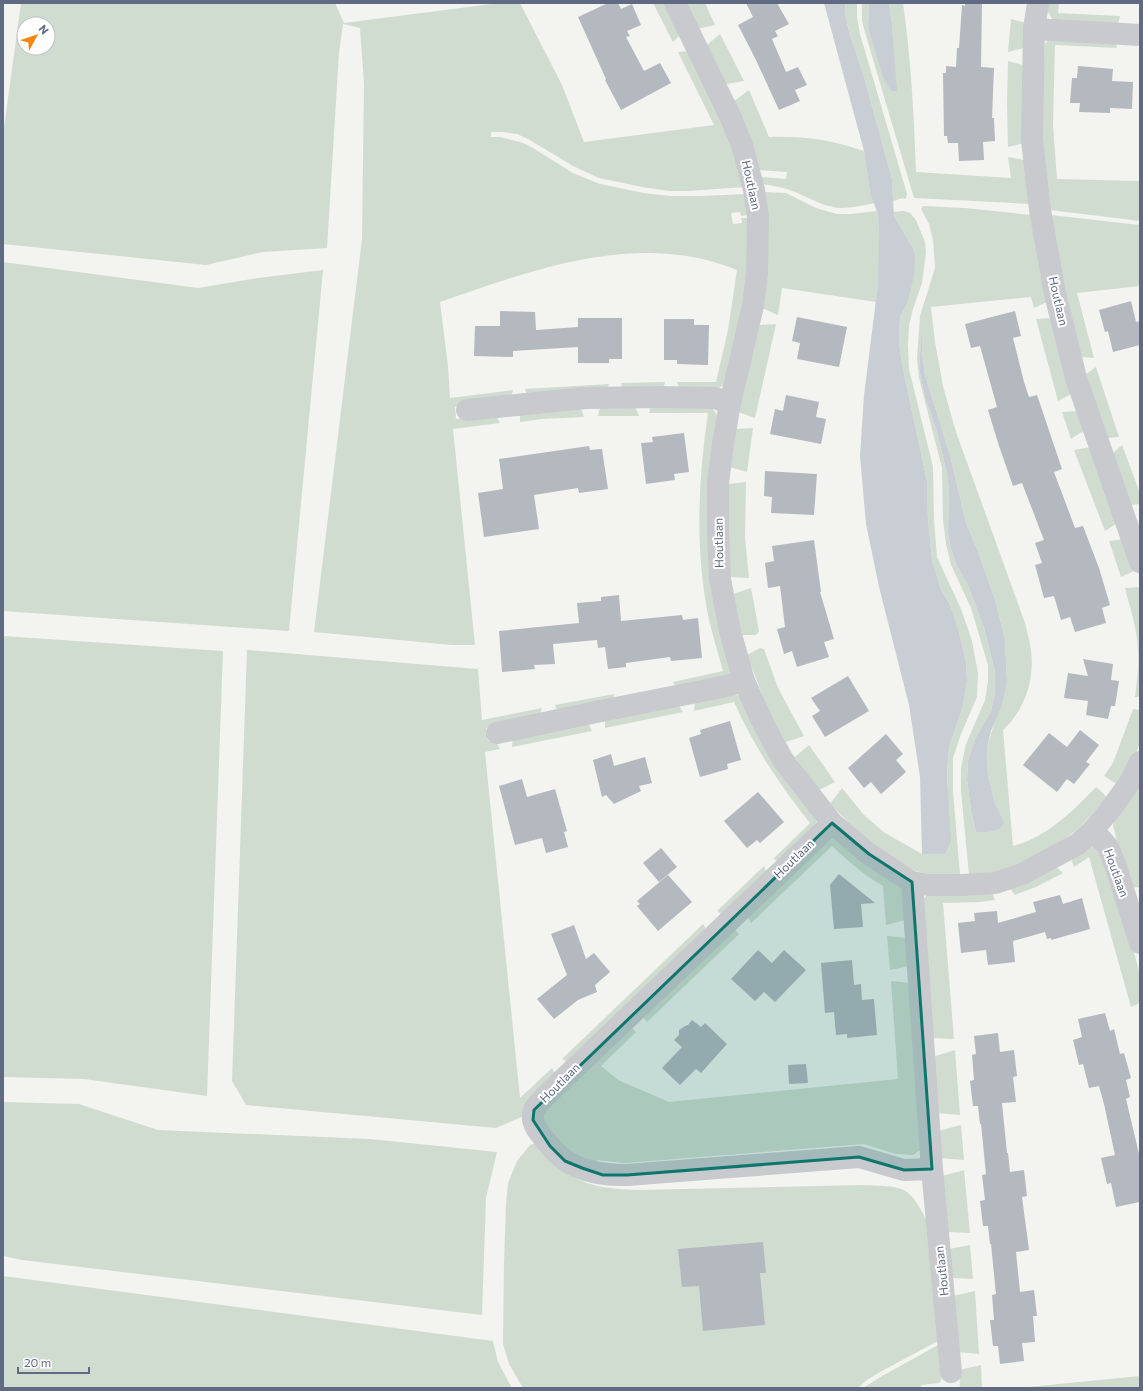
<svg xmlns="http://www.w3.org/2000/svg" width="1143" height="1391" viewBox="0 0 1143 1391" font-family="Commissioner,sans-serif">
<rect width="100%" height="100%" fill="#f3f4ef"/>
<!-- green -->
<g fill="#d1dcd0" fill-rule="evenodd">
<path d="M21,3H335L344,23L499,3H520L562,85L584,142L714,125L678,52L689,51L730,132L745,187L688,191H669L642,187L599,178L573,166L528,139L517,134L503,132H491V137H500L523,143L533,148L573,173L600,184L644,193L670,196H701L746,194L748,215L741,216L740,212L731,213L733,224L742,223L741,218H749L745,300L723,385L719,388L680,390L677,382H716L728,330L737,270C639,230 535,269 440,302L448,366L450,398L513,390L510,400L455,407L456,419L495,414L500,423L453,429L475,645H452L314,632L362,239L364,84L360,28L343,24L339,53L327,248L263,252L206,265L3,244V135ZM24,24H48V48H24Z"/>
<polygon points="653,3 666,3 681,34 673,42"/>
<polygon points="686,3 705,3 715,25 698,29"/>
<polygon points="845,3 857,3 857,17 860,34 907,194 906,198 905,199 903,198 893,201 892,179 864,77 849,31 846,18"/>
<path d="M862,3H869L868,27L891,91H896L892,24L889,3H903C911,59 914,115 916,172L1011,178L1008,157L1025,160L1031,204L914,198L864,29L862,20Z"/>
<polygon points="1048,3 1059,3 1058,13 1120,16 1117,28 1053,20 1048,12"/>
<polygon points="1011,19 1027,23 1024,48 1008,52"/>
<polygon points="720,34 744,81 726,84 706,46"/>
<polygon points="1048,40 1115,40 1117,48 1055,45 1053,124 1057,179 1140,181 1140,221 1050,210 1041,128 1045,44"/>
<polygon points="1008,61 1023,65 1024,143 1008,147 1007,105"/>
<path d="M749,90L769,137C804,136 831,140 864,151L870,193L875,203C864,205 852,208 841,208C820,207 803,193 783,188C776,186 769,185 762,184L761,177L786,179L787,172L759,170L734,101Z"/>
<path d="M763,192L786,193L816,208L837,214H851L877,211L878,214C880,244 880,273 876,302L782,288L778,315L762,308Z"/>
<path d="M923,206L965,208L1031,215L1049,301L1034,308L1031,297L931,307L935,342L943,386L956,432L1025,623C1027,632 1030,642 1031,651C1035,680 1024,711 1003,730L1013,846C1047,837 1072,812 1096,787L1103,793L1107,798L1077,830L1053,847L1009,868L987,874L969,875L961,791V768L966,744L985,700L988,681V665L971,608L951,565L946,544L943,520L942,468L919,378L917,358L920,316L935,268L933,240L929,224L921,209ZM922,337V351L925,375L950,455L966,523L976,546L995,600L1005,639L1007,682L987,747L988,776L995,803L1003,823L976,832L971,811L967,780L968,761L975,739L991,711L995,692V672L984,628L968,585L957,566L951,549L948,532L949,490L947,473L936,428L925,398L919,368Z"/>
<path d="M904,211L910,213L916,220L925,242L926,253L922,283L913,309L909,325L908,345L909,369L933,467L934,520L937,557L961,609L972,641L978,673L977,697L961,734L953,758V791L960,875C948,876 934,876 923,873C888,864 855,828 830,804L842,788L864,815L885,833L922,854H945L948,758L950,744L963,706L967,681L966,662L959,632L951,607L940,587L932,560L928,519L927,481L902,364L899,341L900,317L906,306L913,248L894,216L893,212Z"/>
<polygon points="1051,215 1140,225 1140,286 1077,293 1094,358 1081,357 1061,277"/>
<polygon points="3,262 198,288 258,278 323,270 289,631 3,611"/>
<polygon points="1053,318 1073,393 1058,401 1036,319"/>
<polygon points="776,324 755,418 738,412 758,325"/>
<polygon points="1096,367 1119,437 1106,438 1086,374"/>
<polygon points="665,382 663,390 623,391 621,383"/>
<polygon points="609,384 605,392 528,398 525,389"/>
<path d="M651,403L712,407L718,417L732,669L728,676L678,690L673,682L723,671C718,653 712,634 708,615C695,548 698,480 708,413H649Z"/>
<polygon points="634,404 639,416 598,416 600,407"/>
<polygon points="580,406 584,417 542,419 520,422 520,412"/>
<polygon points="1079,411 1085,430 1071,439 1062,412"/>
<polygon points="753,428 747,472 730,467 735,429"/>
<polygon points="1122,445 1140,493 1140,504 1131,505 1112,454"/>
<polygon points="1091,447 1119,522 1105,531 1074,450"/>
<polygon points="746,482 745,538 749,578 730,577 729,551 728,484"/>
<polygon points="1125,539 1136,570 1121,577 1109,541"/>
<path d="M1140,587V697H1135C1137,681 1139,665 1138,650C1137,629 1130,608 1125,588Z"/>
<polygon points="751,588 759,631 756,635 742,635 733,594"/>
<polygon points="3,636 223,651 207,1096 84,1079 3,1077"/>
<polygon points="760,648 764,649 778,688 804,736 786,742 769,712 747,655"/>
<polygon points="247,650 478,669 482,720 542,708 539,718 486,728 488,741 495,740 500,749 485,752 520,1098 552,1068 556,1076 524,1116 496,1128 246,1105 232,1081"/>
<path d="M731,693L740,696L817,820L816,823L781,862L773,859L810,823C780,785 754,747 734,702L694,711L695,699Z"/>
<polygon points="614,694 612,703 559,714 555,705"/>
<polygon points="677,703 683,712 605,728 605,718"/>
<path d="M1133,709L1140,710C1140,720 1142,733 1140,742C1136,757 1126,772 1117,784L1104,776L1113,763Z"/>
<polygon points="587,721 592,731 512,747 513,736"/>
<polygon points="809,745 835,782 819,790 795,757"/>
<polygon points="1140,782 1140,887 1130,888 1113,826 1114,821"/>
<path d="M827,838H833L903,889L906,920L886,925L883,886C864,875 848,861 832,846L751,923L746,913Z"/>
<polygon points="1092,846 1096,847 1108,859 1140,974 1140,1003 1131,1007 1089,857 1074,867 1070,856"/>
<polygon points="1054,865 1063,873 1036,887 1015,895 1008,886"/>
<polygon points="764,866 768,875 724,916 717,911"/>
<polygon points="991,890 995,900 980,902 943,903 954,1039 930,1038 923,900 926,896 931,894"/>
<polygon points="703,924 708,932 569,1063 562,1059"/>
<polygon points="732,926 739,934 647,1022 640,1013"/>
<polygon points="887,936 907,938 909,966 890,970"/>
<polygon points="891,981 911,983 920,1150 913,1155 896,1154 864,1144 625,1163 597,1160 594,1166 565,1152 539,1115 629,1024 636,1032 601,1066 618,1080 669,1102 898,1079"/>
<polygon points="955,1050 960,1115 936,1113 932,1057"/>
<polygon points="3,1102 79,1104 158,1130 370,1139 497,1152 486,1198 482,1315 22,1260 3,1256"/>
<polygon points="961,1125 964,1160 940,1158 938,1131"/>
<path d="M536,1143C546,1152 556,1165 567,1173C587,1187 612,1189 636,1190L862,1185C902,1187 908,1183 927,1221L938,1341L880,1372L867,1380L858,1388H523L509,1364L503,1344L504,1263L506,1204L508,1183L517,1161L530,1145Z"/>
<polygon points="964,1170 970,1233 947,1232 942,1176"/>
<polygon points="970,1245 973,1279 951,1278 949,1249"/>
<polygon points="3,1276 493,1341 498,1362 512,1388 3,1388"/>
<polygon points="975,1291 979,1354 957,1352 953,1296"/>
<polygon points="938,1345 946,1376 942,1378 939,1383 922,1385 919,1388 863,1388 882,1376"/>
<polygon points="981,1365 982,1388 960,1388 959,1370"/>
<polygon points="1140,1376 1140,1388 1018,1388"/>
</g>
<!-- water -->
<g fill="#c9ced5">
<polygon points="824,3 845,3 846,18 849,31 864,77 892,179 894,216 913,248 915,257 914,275 910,293 906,306 900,317 899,341 902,364 927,481 928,519 932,560 940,587 951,607 959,632 966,662 967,681 963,706 950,744 948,758 947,781 951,841 945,854 922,854 920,777 909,705 879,587 866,524 860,456 864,395 878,284 879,236 878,214 870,193 864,151"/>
<polygon points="869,3 889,3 892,24 897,91 891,91 883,77 868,27"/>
<polygon points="922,330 922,351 925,375 950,455 966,523 976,546 995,600 1005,639 1007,682 1001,708 991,731 987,747 988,776 995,803 1004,823 1000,829 988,832 976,832 971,811 967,780 968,761 975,739 991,711 995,692 995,672 984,628 968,585 957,566 951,549 948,532 949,490 947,473 936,428 925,398 919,368"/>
</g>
<!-- building -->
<g fill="#b4b8bf">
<polygon points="608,3 618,3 621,9 632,4 641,25 627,31 630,36 626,37 644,71 660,63 671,83 621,110 605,80 606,79 578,17"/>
<polygon points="746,3 777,3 789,24 775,31 778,36 772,39 786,72 798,67 807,85 795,90 800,101 779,110 756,60 738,25 753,17"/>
<polygon points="965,3 982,3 981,67 994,68 992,118 994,118 995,141 983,142 984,160 959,161 958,143 948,143 947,136 944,136 943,73 946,73 946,66 956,67 957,48 959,48 962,5 965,6"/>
<polygon points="1078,66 1113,69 1112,81 1133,82 1132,109 1110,108 1110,113 1079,112 1080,103 1070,103 1072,78 1077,78"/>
<polygon points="1131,301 1136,322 1140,321 1140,345 1113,352 1108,331 1105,332 1099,310"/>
<polygon points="500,311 535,312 536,330 578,327 578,318 622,318 622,359 609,359 609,363 578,363 578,347 513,351 513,357 474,356 475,326 500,326"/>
<polygon points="1015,311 1021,336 1013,338 1024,382 1029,397 1037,395 1062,469 1054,472 1075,528 1083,526 1099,568 1110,605 1102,608 1106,623 1075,632 1070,617 1061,620 1054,596 1044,598 1035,565 1042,563 1035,543 1044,540 1022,483 1013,486 999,446 988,410 997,407 980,346 971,348 965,324"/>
<polygon points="797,317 847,327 839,367 797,359 800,343 792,341"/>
<polygon points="664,319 694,319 694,325 709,325 708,365 677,364 677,360 664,360"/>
<polygon points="786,395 819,402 816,417 826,419 821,444 770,434 775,409 783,411"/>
<polygon points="684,433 689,472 674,474 675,480 646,484 641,443 653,442 652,437"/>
<polygon points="589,446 590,450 602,449 608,489 579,493 578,488 534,495 539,529 484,537 478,493 503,489 499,459"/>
<polygon points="765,471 817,474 814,515 771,513 772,497 764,496"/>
<polygon points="814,540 821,592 820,592 834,639 824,642 829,657 797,667 792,651 784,654 777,629 785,627 780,586 768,588 765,563 774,561 772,546"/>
<polygon points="619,595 621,621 682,615 683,620 698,618 702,658 671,661 670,657 626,663 626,667 608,669 605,647 598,648 597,640 553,644 555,664 534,665 535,669 502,672 499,631 579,623 577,603 601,601 601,597"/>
<polygon points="1083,659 1113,664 1111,680 1119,681 1115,706 1111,706 1108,719 1086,715 1088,701 1064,698 1068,673 1088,676"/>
<polygon points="848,676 869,711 825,737 812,716 820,711 811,698"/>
<polygon points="730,721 741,760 727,764 728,769 700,777 689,738 701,734 700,730"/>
<polygon points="1080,730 1099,745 1086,762 1090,764 1074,784 1067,779 1057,792 1023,765 1049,733 1067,747"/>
<polygon points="886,734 903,754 896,760 906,772 881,794 871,782 864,788 848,768"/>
<polygon points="611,754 614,766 645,757 652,783 639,786 641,791 614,804 606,795 602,797 593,760"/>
<polygon points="522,779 527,797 555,789 567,831 564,832 568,847 546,853 542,838 515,845 499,786"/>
<polygon points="758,792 784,822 760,843 757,840 747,848 724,821"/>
<polygon points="661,848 677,867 659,882 643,863"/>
<polygon points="839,874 875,903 861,904 863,927 834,929 830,885"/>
<polygon points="668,875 692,902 658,931 637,906 640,904 637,901"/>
<polygon points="1060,895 1063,904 1082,898 1090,929 1051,940 1051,938 1047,939 1045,932 1013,941 1015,962 988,965 986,950 961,953 958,923 975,921 974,913 997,911 998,923 1036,912 1033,902"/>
<polygon points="574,925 586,959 594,953 610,972 595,985 597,992 578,1000 554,1019 537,999 567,975 551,934"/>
<polygon points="758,950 772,963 784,950 806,970 775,1002 764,992 755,1001 731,979"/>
<polygon points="852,960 854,985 861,984 862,1000 874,999 877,1035 847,1038 847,1034 836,1035 834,1012 825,1013 821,963"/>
<polygon points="1105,1013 1110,1031 1114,1029 1120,1054 1124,1053 1131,1078 1126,1080 1130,1097 1126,1099 1140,1158 1140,1202 1116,1207 1111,1183 1107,1184 1101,1158 1115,1155 1104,1104 1099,1086 1089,1088 1083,1064 1079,1065 1073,1040 1082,1037 1078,1019"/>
<polygon points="692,1020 701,1027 705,1023 727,1044 701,1073 696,1069 680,1085 662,1068 682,1047 674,1040 679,1035 679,1030 685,1026 688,1025"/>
<polygon points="998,1033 1000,1052 1014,1050 1017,1076 1013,1077 1016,1102 1002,1103 1007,1153 1008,1153 1010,1172 1024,1170 1027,1196 1022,1197 1029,1250 1016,1252 1020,1292 1034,1290 1037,1316 1033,1316 1035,1342 1022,1343 1024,1361 1000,1364 998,1346 993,1346 990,1320 994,1320 992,1295 996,1294 991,1244 990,1244 988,1226 983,1226 980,1201 985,1200 982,1175 986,1174 981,1124 980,1124 978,1106 973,1106 970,1081 974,1080 972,1055 976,1054 974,1036"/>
<polygon points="806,1064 808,1083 789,1084 788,1065"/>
<polygon points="763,1242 766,1273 760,1273 765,1325 703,1331 699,1286 682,1287 678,1249"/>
</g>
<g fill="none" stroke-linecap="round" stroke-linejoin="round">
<!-- minor -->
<g stroke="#c8cace" stroke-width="22">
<polyline points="675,3 731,118 742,145 754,190 758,217 757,273 753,306 730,403 723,444 718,483 718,532 720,579 730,631 744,681 763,723 783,760 832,823 869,854 899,874 912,882 928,885 964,885 995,883 1022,874 1078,844 1093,830 1110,810 1131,781 1140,762"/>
<polyline points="1038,3 1034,29 1032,140 1040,210 1055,294 1076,378 1140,562"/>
<polyline points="1034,29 1140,35"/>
<polyline points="467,410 585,398 659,397 715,398 730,403"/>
<polyline points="497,733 596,712 722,687 744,681"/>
<path d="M832,823L557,1085C552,1090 536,1105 534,1110C530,1119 536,1129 542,1136C548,1144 556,1154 565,1160C583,1173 606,1175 627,1175L859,1157L904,1170L932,1169"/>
<polyline points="1093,830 1108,847 1116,867 1140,943"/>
<polyline points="912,882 932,1169 951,1372"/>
</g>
</g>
<!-- marked area -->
<path fill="#0f766e" fill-opacity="0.2" stroke="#0f766e" stroke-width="3" stroke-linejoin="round" d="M832,823L869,854L912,882L932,1169L904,1170L859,1157L627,1175H603L582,1168L565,1161L550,1146L533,1120L534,1110Z"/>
<g text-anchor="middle" stroke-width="4" stroke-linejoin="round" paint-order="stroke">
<!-- street labels -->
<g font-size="12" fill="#606a83" stroke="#fff">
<text transform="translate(751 185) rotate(78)" y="4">Houtlaan</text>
<text transform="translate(1058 301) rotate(77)" y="4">Houtlaan</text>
<text transform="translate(719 543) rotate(-91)" y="4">Houtlaan</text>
<text transform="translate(794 859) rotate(-44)" y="4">Houtlaan</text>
<text transform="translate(1116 873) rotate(70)" y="4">Houtlaan</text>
<text transform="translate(560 1083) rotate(-45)" y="4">Houtlaan</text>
<text transform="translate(942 1271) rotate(-96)" y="4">Houtlaan</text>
</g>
</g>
<!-- border -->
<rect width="1143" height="1391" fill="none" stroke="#606a83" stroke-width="8"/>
<!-- north arrow -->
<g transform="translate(36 36) rotate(50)"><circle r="19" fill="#ffffff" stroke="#bfc3cd"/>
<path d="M0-3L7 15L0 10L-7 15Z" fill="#f38510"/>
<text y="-6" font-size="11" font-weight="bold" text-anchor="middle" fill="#606a83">N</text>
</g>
<!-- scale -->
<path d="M18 1367v6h71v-6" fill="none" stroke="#606a83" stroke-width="2"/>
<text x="24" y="1367" font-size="12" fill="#606a83" stroke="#ffffff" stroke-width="3" paint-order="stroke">20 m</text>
</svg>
